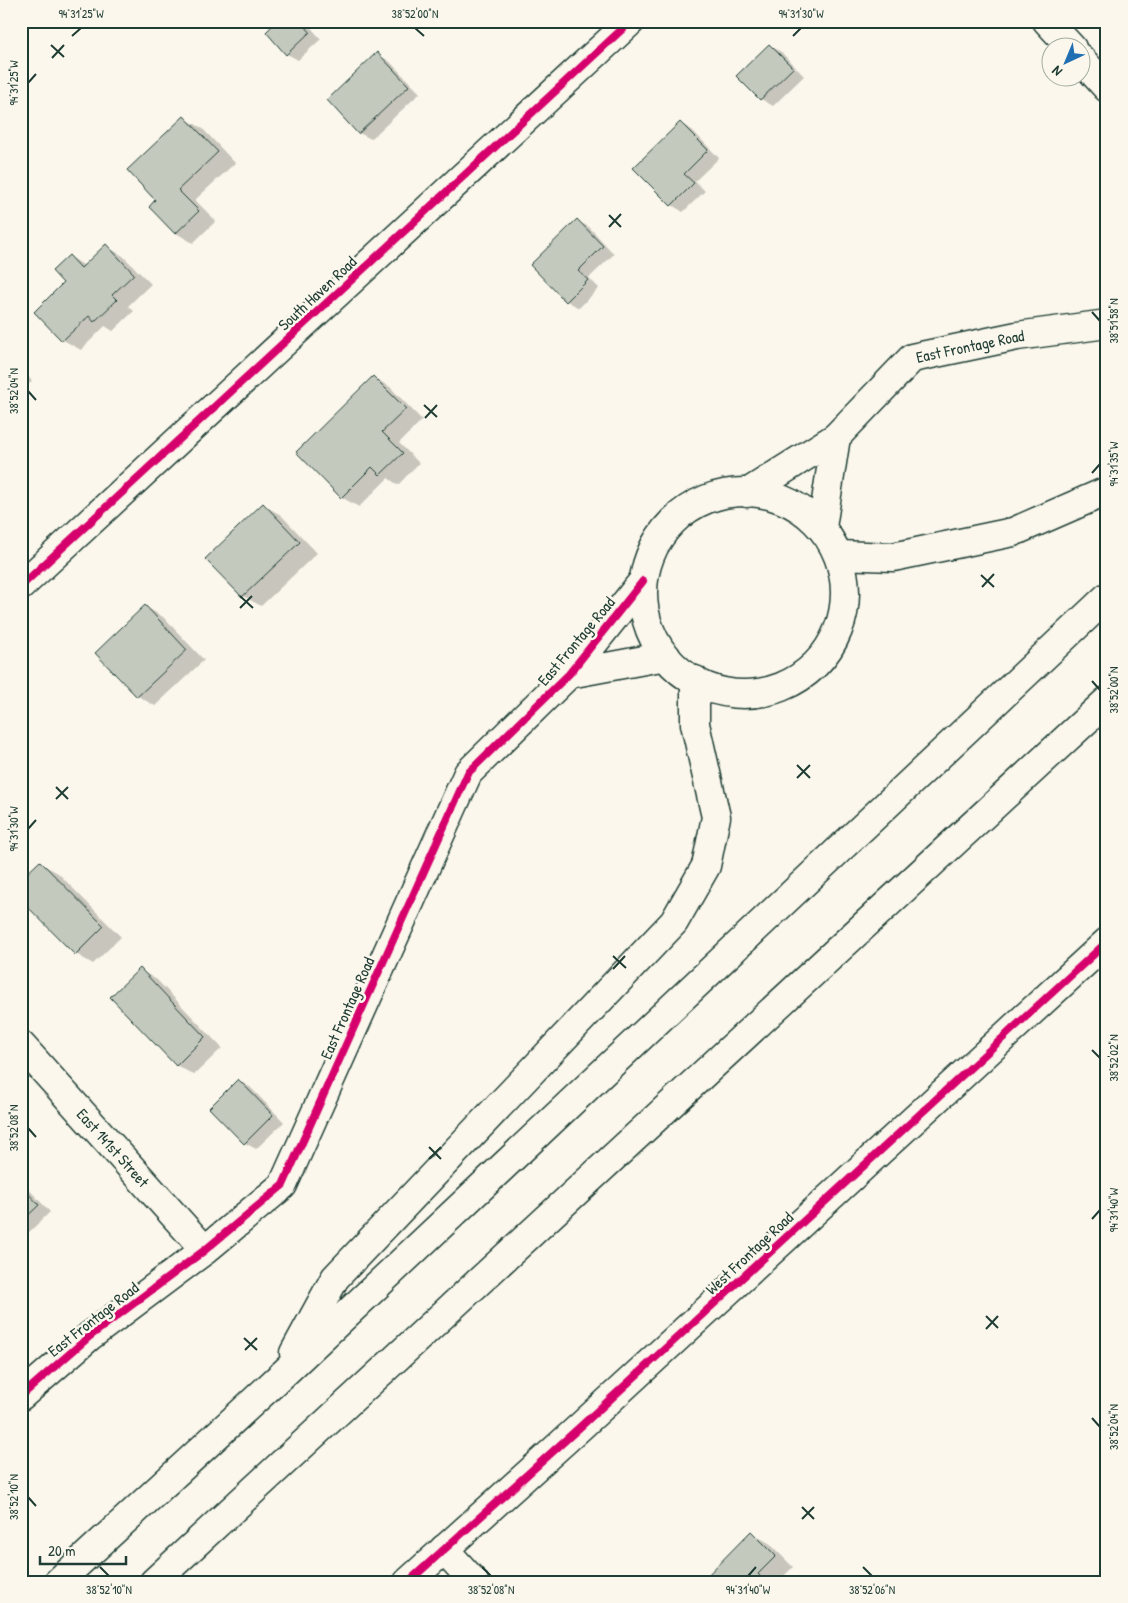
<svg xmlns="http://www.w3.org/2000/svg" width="1128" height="1603" viewBox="0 0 1128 1603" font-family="'Patrick Hand',sans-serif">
<rect width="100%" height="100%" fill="#fbf7ec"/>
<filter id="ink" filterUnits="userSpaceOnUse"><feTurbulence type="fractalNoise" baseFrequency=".02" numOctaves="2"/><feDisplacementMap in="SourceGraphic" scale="10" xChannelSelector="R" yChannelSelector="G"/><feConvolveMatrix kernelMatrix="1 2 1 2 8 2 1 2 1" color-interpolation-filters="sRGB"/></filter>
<g filter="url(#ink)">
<!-- shadow -->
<g fill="#0003">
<polygon points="279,21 305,21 321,39 298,60 287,54"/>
<polygon points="769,45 781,52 804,76 773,106 761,99 738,76"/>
<polygon points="377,54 389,61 420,93 371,139 359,133"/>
<polygon points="184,118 202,128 235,163 195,200 216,221 193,243 176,233 157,201"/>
<polygon points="680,123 692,130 719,158 695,181 705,191 683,212 672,205"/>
<polygon points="577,221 589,227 614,254 589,278 599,288 579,308 567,301 532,265"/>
<polygon points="106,246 123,256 151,284 128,306 134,311 113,331 105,326 81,350 63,340 65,284 69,256 85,266"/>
<polygon points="21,369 32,381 21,392"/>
<polygon points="373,377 390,387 422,420 399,443 419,463 398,485 388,478 359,507 341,497"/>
<polygon points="263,505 281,515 317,553 261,606 243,596 207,559"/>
<polygon points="146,607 163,617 204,660 155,706 138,696"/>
<polygon points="40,863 58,873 121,937 93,964 76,954"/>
<polygon points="140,970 157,980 222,1048 194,1075 176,1065"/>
<polygon points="238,1081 250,1087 284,1122 256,1149 245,1143"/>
<polygon points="21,1181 50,1212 25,1236 21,1234"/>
<polygon points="751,1533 769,1543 793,1567 778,1582 703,1582"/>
</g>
<!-- building -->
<g fill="#c4c9be" stroke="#1f3d34">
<polygon points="277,21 301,21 310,32 286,55 266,32"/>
<polygon points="769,44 793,68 760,100 736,76"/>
<polygon points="377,52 409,86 358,134 327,100"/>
<polygon points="184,116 218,152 178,190 199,211 175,234 149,207 155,200 127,170"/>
<polygon points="680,122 708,150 684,174 694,183 671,206 633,168"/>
<polygon points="577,219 603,246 578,271 588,280 566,302 530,265"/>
<polygon points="106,244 134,274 112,295 117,300 94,322 89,316 62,341 34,312 63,283 52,271 69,255 81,268"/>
<polygon points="373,376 406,409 382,432 403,453 380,475 372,467 341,498 296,452"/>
<polygon points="263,503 300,542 242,597 205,559"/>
<polygon points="145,605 187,650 137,697 95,653"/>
<polygon points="40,861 104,926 75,955 21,900 21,879"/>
<polygon points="140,968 205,1037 176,1066 110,997"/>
<polygon points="238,1079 273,1115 244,1144 209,1108"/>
<polygon points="21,1186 39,1205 21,1222"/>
<polygon points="751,1531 776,1556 758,1574 760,1576 755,1582 701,1582"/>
</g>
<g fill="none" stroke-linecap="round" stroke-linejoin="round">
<!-- minor casing -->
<g stroke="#1f3d34" stroke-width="31">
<g id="minor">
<polyline points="1047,21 1072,48"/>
<polyline points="1080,58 1107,88"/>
<circle cx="744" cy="593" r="101"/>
<path id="s1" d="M747,493L836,437L912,358L1017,336L1107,324"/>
<polyline points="822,527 836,437"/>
<polyline points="21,586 631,21"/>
<polyline points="569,674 666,656"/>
<path id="s2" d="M21,1045L205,1250"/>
<polyline points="21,1396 90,1336 205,1250 283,1185 468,773 569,674 643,581"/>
<polyline points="444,1549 474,1582"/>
<polyline points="408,1582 580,1427 1107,942"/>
</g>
</g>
<!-- highway casing -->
<g stroke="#1f3d34" stroke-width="31">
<g id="highway">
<polyline points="839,555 893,557 1013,532 1107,491"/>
<polyline points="294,1353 335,1278 674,922 706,866 716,817 695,724 695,680"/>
<polyline points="58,1582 281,1376 1107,597"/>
<polyline points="154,1582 1107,701"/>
</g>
</g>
<!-- minor -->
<use href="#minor" stroke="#fbf7ec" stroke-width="28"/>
<!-- highway -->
<use href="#highway" stroke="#fbf7ec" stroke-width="28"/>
<!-- cycleway casing -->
<g stroke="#fbf7ec" stroke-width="11">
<g id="cycleway">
<polyline points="21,586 631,21"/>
<polyline points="21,1396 90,1336 205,1250 283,1185 468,773 569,674 643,581"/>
<polyline points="408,1582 580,1427 1107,942"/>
</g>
</g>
<!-- cycleway -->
<use href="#cycleway" stroke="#d6006c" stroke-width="8"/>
</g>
</g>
<!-- ticks -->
<path fill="none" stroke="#1f3d34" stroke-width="2" d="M415,28L424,36M72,36L81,28M793,36L801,28M51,45L64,57M52,58L64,45M28,83L36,74M609,215L621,227M609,227L621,214M1092,312L1100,321M28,391L36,400M424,405L437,417M425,418L437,405M1092,473L1100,464M981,575L994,587M982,587L994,574M240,596L253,608M240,608L252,596M1092,681L1100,690M797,765L810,778M797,778L810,765M56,787L68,799M56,799L68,787M28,829L36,820M613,956L626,968M613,969L625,956M1092,1050L1100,1058M28,1128L36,1137M429,1147L441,1159M429,1159L441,1147M1092,1219L1100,1210M986,1316L998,1328M986,1329L998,1316M244,1338L257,1350M245,1350L257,1338M1092,1418L1100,1427M28,1497L36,1506M802,1507L814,1519M802,1519L814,1507M100,1567L109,1576M482,1567L491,1576M863,1567L872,1576M748,1576L756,1567"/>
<g text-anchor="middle" stroke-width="5" stroke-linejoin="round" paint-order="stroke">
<!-- street labels -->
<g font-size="16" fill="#1f3d34" stroke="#fbf7ec">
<text transform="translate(317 293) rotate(-43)" y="6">South Haven Road</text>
<text dy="6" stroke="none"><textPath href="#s1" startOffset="274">East Frontage Road</textPath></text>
<text transform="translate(576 641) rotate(-50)" y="6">East Frontage Road</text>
<text transform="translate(347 1008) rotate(-66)" y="6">East Frontage Road</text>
<text dy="6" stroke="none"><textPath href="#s2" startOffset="138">East 141st Street</textPath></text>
<text transform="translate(749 1253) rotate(-43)" y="6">West Frontage Road</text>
<text transform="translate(93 1319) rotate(-38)" y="6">East Frontage Road</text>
</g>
</g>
<!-- margin -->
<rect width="1128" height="1603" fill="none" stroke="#fbf7ec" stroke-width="55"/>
<!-- north arrow -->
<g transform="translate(1066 62) rotate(224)"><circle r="24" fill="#fbf7ec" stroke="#a3ada2"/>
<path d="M0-4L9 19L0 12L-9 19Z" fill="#1f6fb2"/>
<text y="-8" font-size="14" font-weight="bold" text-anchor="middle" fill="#1f3d34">N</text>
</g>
<!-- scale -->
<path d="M40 1556v8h86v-8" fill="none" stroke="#1f3d34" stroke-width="2.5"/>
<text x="48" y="1556" font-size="15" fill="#1f3d34" stroke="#fbf7ec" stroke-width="4" paint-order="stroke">20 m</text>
<rect x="28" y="28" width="1072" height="1548" fill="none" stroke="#1f3d34" stroke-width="2"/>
<g font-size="12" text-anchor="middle" fill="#1f3d34">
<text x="81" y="18">94°31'25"W</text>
<text x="415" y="18">38°52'00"N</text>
<text x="801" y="18">94°31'30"W</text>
<text transform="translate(14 83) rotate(-90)" y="4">94°31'25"W</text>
<text transform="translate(1114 321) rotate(-90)" y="4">38°51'58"N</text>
<text transform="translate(14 391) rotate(-90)" y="4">38°52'04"N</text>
<text transform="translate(1114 464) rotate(-90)" y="4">94°31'35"W</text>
<text transform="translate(1114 690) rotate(-90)" y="4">38°52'00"N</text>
<text transform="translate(14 829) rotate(-90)" y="4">94°31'30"W</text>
<text transform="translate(1114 1058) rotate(-90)" y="4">38°52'02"N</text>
<text transform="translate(14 1128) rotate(-90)" y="4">38°52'08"N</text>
<text transform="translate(1114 1210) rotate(-90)" y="4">94°31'40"W</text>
<text transform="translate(1114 1427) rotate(-90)" y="4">38°52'04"N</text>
<text transform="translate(14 1497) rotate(-90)" y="4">38°52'10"N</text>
<text x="109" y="1594">38°52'10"N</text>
<text x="491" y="1594">38°52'08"N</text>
<text x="748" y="1594">94°31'40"W</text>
<text x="872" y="1594">38°52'06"N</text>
</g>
</svg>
